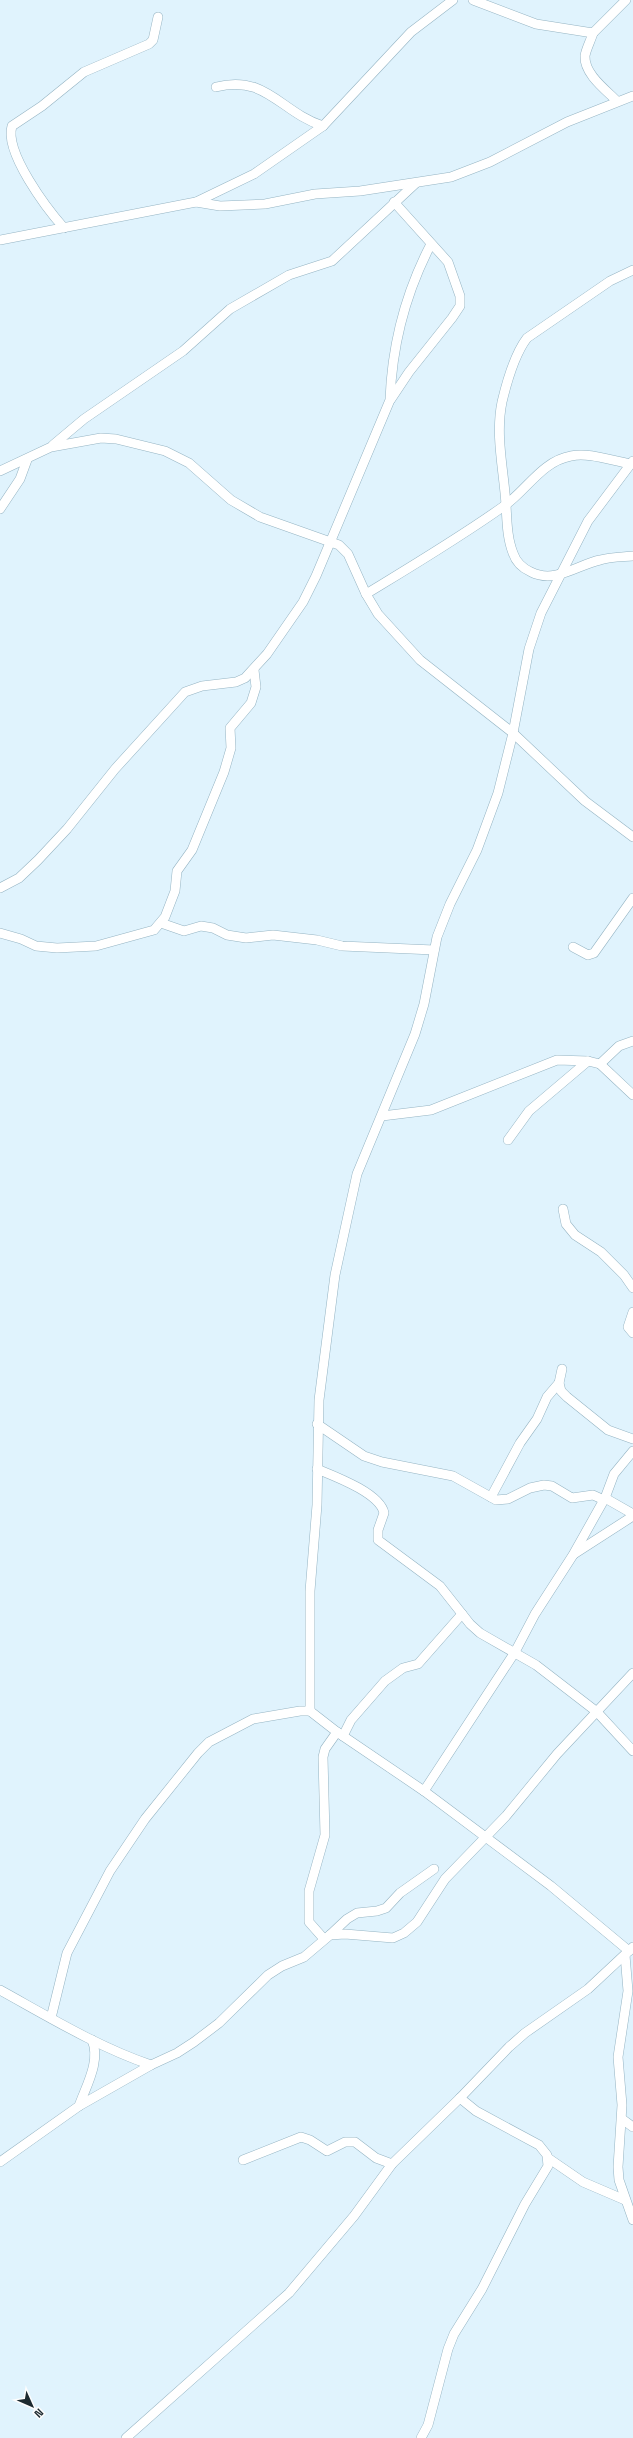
<svg xmlns="http://www.w3.org/2000/svg" width="633" height="2438" viewBox="0 0 633 2438" font-family="'Space Grotesk',sans-serif">
<rect width="100%" height="100%" fill="#e0f3fd"/>
<g fill="none" stroke-linecap="round" stroke-linejoin="round">
<!-- street casing -->
<g stroke="#95b4c3" stroke-width="10">
<g id="street">
<polyline points="473,0 536,24 593,33 626,0"/>
<path d="M593,33C591,40 586,49 585,56C584,74 606,90 617,101"/>
<path d="M216,87C266,74 280,112 323,126"/>
<polyline points="196,202 220,206 265,204 315,194 360,191 451,177 490,162 567,122 633,96"/>
<path d="M64,228C47,209 4,152 12,126L42,106L84,72L149,44L153,40L158,17"/>
<polyline points="0,240 196,202 254,174 323,126 411,32 453,0"/>
<path d="M633,270L610,281L527,338C514,355 507,381 502,402C495,436 504,471 506,505C507,521 507,538 513,553C516,562 522,568 531,572C555,584 577,565 600,560C610,557 622,557 633,556"/>
<polyline points="391,399 409,372 452,318 460,306 460,296 448,262 394,202"/>
<polyline points="53,445 84,419 183,351 230,309 289,275 332,261 416,183"/>
<polyline points="0,471 51,447 101,438 116,439 165,451 189,463 231,500 260,517 339,545 348,554 366,594 378,614 420,660 513,733 585,801 633,837"/>
<polyline points="0,509 20,479 27,460"/>
<path d="M366,594C412,566 459,538 504,506C526,491 542,461 571,456C589,452 612,461 631,464"/>
<path d="M0,888L19,878L38,860L67,829L115,769L185,692L202,686L236,682L245,678L267,654L303,602L316,576L390,400C392,345 406,292 431,244"/>
<polyline points="161,923 184,931 201,926 213,928 227,935 246,938 273,935 317,940 342,946 434,950"/>
<polyline points="0,933 21,939 36,946 57,948 96,946 154,930 165,917 175,891 177,871 192,850 224,772 231,748 230,728 251,703 256,687 254,670"/>
<polyline points="573,947 588,955 594,953 633,898"/>
<polyline points="600,1064 619,1046 633,1041"/>
<polyline points="382,1116 431,1110 557,1060 588,1061 600,1064 633,1095"/>
<polyline points="508,1140 529,1111 588,1061"/>
<polyline points="563,1209 566,1224 575,1235 601,1252 624,1275 633,1288"/>
<polyline points="633,1312 628,1327 633,1333"/>
<polyline points="562,1369 559,1383 561,1391 567,1397 608,1430 633,1439"/>
<polyline points="317,1424 364,1456 382,1462 453,1476 496,1500 508,1499 530,1488 544,1485 552,1486 572,1498 593,1495 604,1500"/>
<path d="M317,1469C334,1476 380,1493 384,1513L378,1530V1540L440,1586L470,1624L480,1633L536,1665L597,1712L633,1751"/>
<polyline points="491,1497 520,1443 537,1419 547,1397 559,1383"/>
<polyline points="605,1498 633,1514"/>
<polyline points="574,1554 633,1516"/>
<polyline points="310,1711 310,1591 317,1505 319,1400 335,1275 357,1174 415,1034 424,1004 437,937 450,904 477,850 498,793 513,733 529,649 541,613 588,521 633,461"/>
<polyline points="343,1736 351,1720 385,1681 403,1668 418,1664 462,1614"/>
<polyline points="424,1791 515,1652 535,1614 573,1555 605,1498 614,1474 633,1451"/>
<polyline points="330,1935 347,1919 357,1913 377,1911 386,1908 400,1893 434,1869"/>
<polyline points="324,1939 309,1922 309,1891 325,1835 323,1757 325,1749 337,1732"/>
<polyline points="625,1955 628,1991 618,2057 622,2105 618,2167 619,2180 633,2220"/>
<path d="M0,1990C49,2017 98,2047 151,2065"/>
<polyline points="51,2018 67,1953 110,1871 145,1819 198,1753 209,1742 253,1719 300,1711 310,1711 337,1732 424,1791 551,1886 629,1951"/>
<path d="M79,2106C86,2086 101,2061 92,2040"/>
<polyline points="622,2119 633,2127"/>
<polyline points="548,2158 583,2182 625,2200"/>
<polyline points="243,2160 301,2137 310,2140 327,2151 345,2142 355,2142 376,2158 392,2164"/>
<polyline points="0,2162 79,2106 151,2065 177,2053 194,2042 219,2023 268,1975 282,1966 304,1957 330,1935 345,1934 393,1938 404,1933 417,1922 445,1879 506,1816 557,1754 633,1673"/>
<polyline points="126,2438 289,2293 354,2216 392,2164 460,2098 509,2047 525,2033 588,1989 633,1947"/>
<polyline points="421,2438 428,2425 448,2349 454,2334 482,2289 525,2204 548,2166 547,2155 539,2145 476,2111 460,2098"/>
</g>
</g>
<!-- street -->
<use href="#street" stroke="#fff" stroke-width="9"/>
</g>
<!-- north arrow -->
<g transform="translate(32 2406) rotate(135)" stroke="#fdfdfd" stroke-width="3" paint-order="stroke">
<path d="M0-3L7 15L0 10L-7 15Z" fill="#1d2a30"/>
<text y="-6" font-size="11" font-weight="bold" text-anchor="middle" fill="#1d2a30">N</text>
</g>
</svg>
